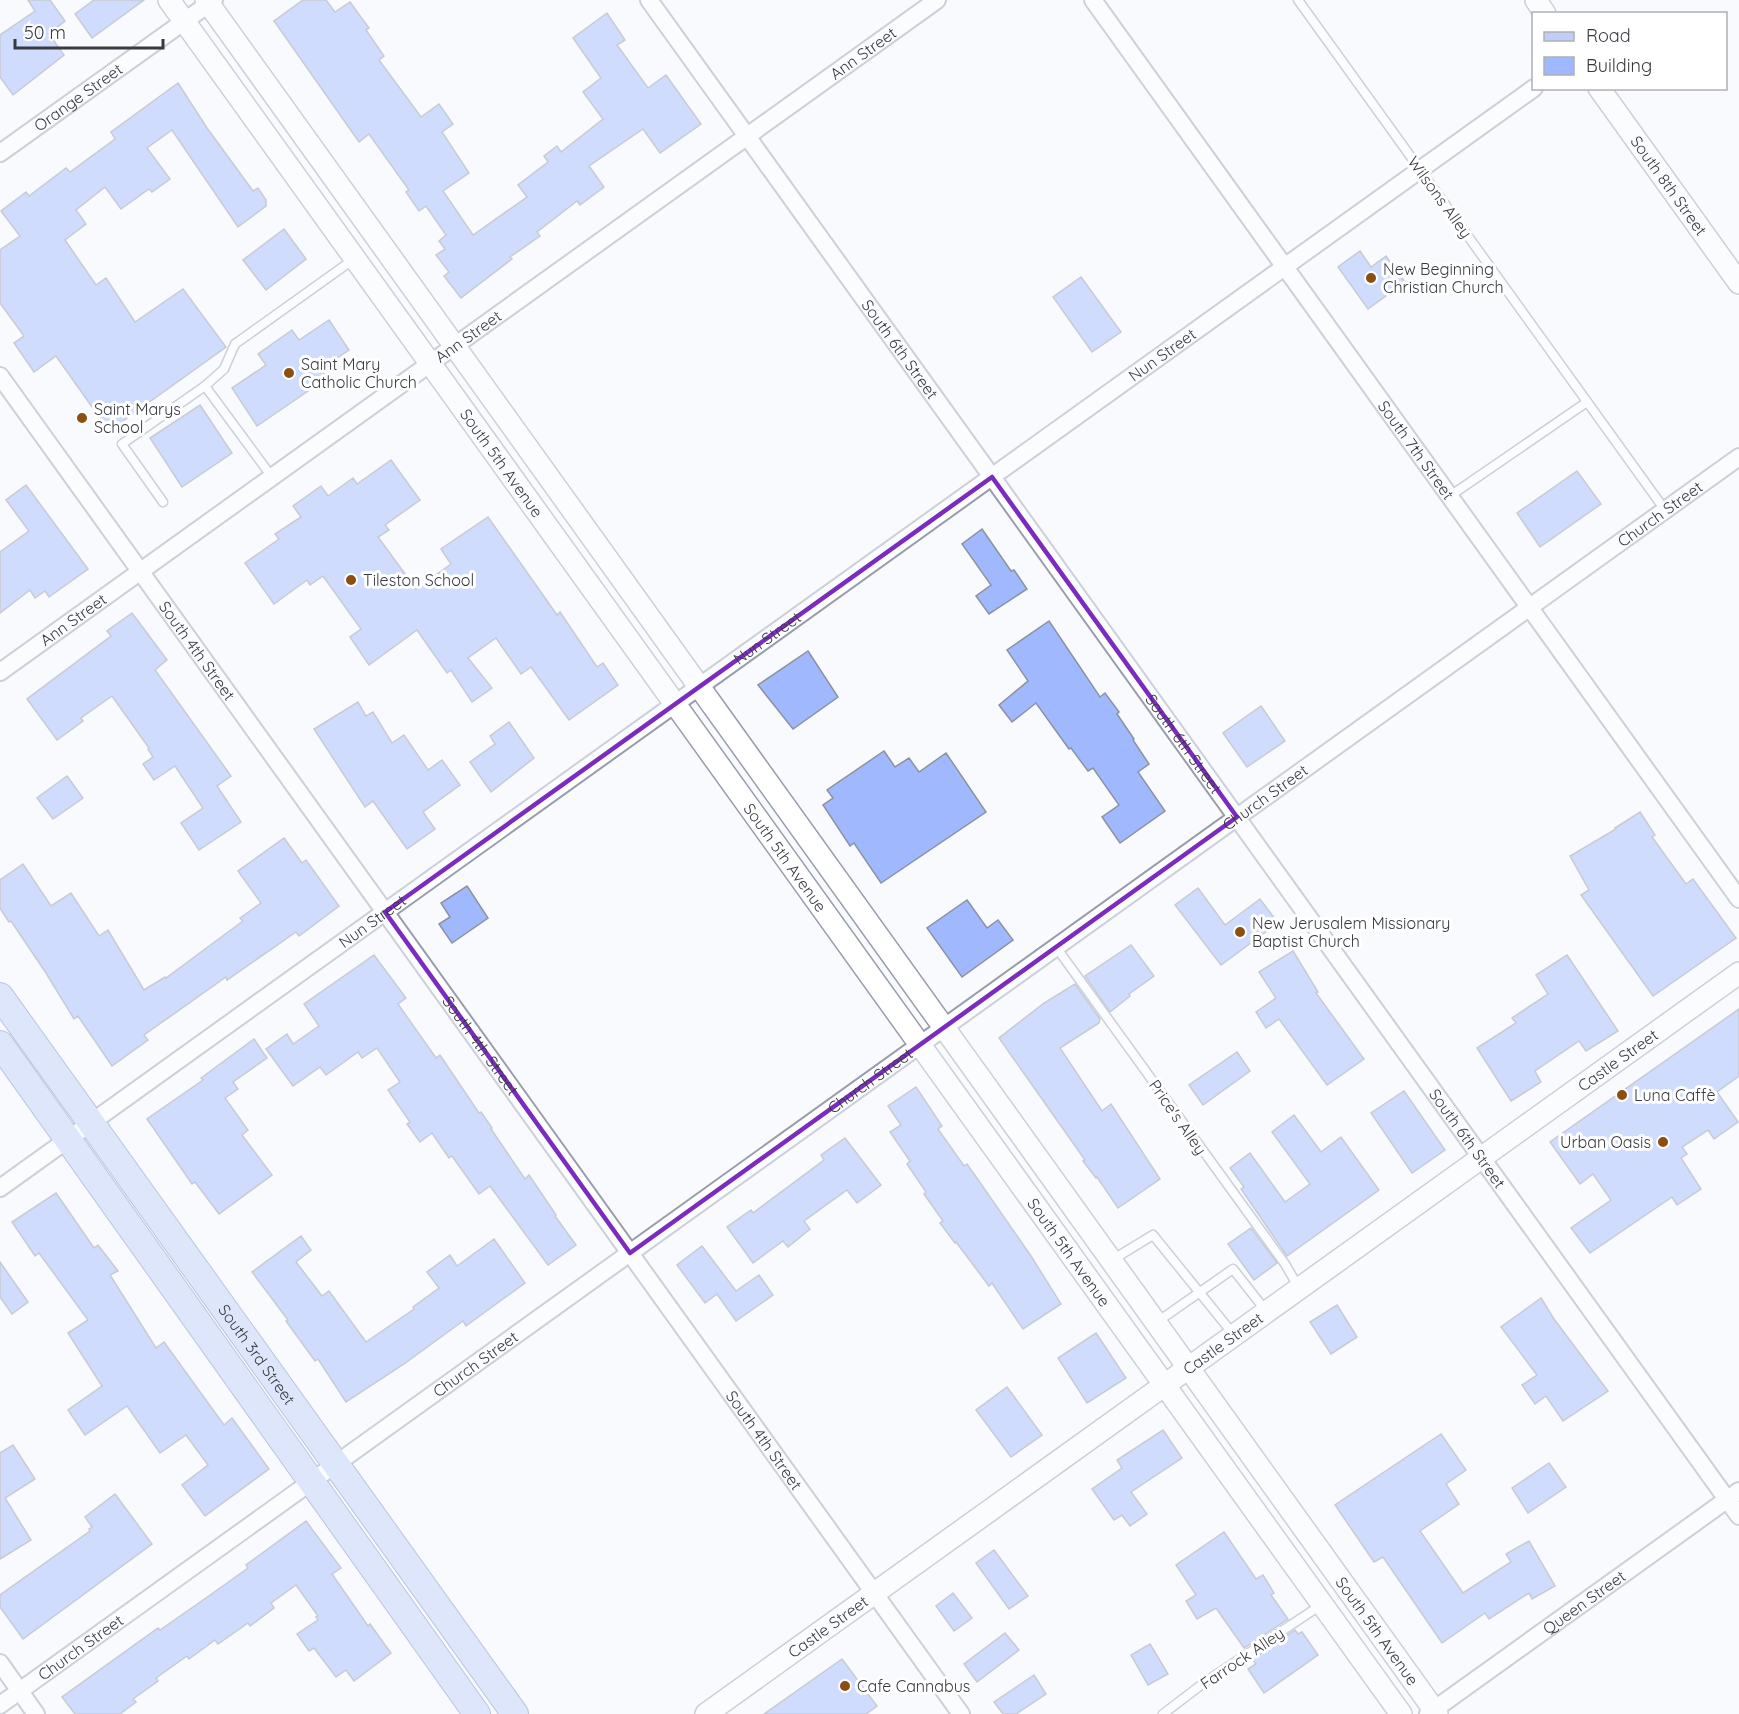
<svg xmlns="http://www.w3.org/2000/svg" width="1739" height="1714" viewBox="0 0 1739 1714" font-family="Quicksand,sans-serif">
<rect width="100%" height="100%" fill="#f8fafd"/>
<!-- building -->
<g fill="#9fb8fe" stroke="#8d92a1" stroke-width="1.5">
<polygon points="28,0 50,0 65,21 49,34 64,55 13,95 0,77 0,35 35,11"/>
<polygon points="94,0 144,0 92,38 75,14"/>
<polygon points="303,0 326,0 335,12 350,2 369,28 366,30 384,56 379,60 421,117 439,104 453,124 442,132 469,173 443,191 473,235 527,197 518,185 548,162 544,156 557,146 561,152 603,119 583,92 601,78 573,38 607,13 625,40 617,45 648,88 666,75 701,124 660,153 643,129 589,166 604,187 580,205 577,201 537,232 540,236 510,257 512,259 461,298 444,276 449,272 436,255 445,249 439,241 446,235 426,206 419,211 406,192 409,190 369,134 359,142 274,21"/>
<polygon points="178,83 207,128 253,191 258,188 266,200 266,206 238,227 172,130 147,148 170,179 152,192 149,189 121,209 105,187 76,210 86,224 65,240 96,285 106,278 135,322 183,289 226,347 109,431 56,356 34,372 14,343 24,336 0,303 0,250 20,236 1,211 26,192 29,196 66,168 70,172 115,139 111,132"/>
<polygon points="284,229 306,259 266,290 243,260"/>
<polygon points="1360,251 1371,267 1386,256 1405,282 1368,309 1338,267"/>
<polygon points="1081,277 1121,332 1092,352 1053,297"/>
<polygon points="329,320 349,350 321,369 327,378 257,426 232,388 266,365 258,354 292,330 299,340"/>
<polygon points="200,405 232,453 182,487 150,438"/>
<polygon points="391,460 420,500 385,525 389,530 378,537 416,589 451,564 441,549 488,517 557,615 560,612 597,667 603,663 618,685 569,720 531,667 521,674 496,638 468,658 492,688 472,702 451,670 447,673 417,630 369,665 350,637 361,629 323,576 310,585 307,580 274,604 245,563 279,539 275,534 301,517 293,506 321,486 328,496 353,478 357,484"/>
<polygon points="1577,471 1601,504 1540,547 1517,513"/>
<polygon points="26,485 88,569 49,597 45,591 35,598 30,590 0,613 0,552 29,531 6,500"/>
<polygon points="982,529 1011,571 1014,570 1027,589 989,614 976,596 991,585 962,544"/>
<polygon points="132,613 167,660 155,670 231,776 217,786 241,822 199,850 181,823 203,808 175,766 154,780 143,764 153,757 148,749 149,748 112,696 81,718 83,721 57,740 27,699 111,636 107,631"/>
<polygon points="1049,621 1100,697 1105,693 1119,712 1117,714 1134,739 1133,740 1149,764 1138,772 1165,811 1120,843 1102,817 1119,805 1093,768 1088,771 1071,748 1069,749 1036,703 1012,722 999,705 1028,681 1007,650"/>
<polygon points="808,651 838,697 793,729 758,685"/>
<polygon points="358,702 366,716 373,712 392,743 404,735 428,770 442,760 460,785 423,812 435,829 407,849 373,801 365,807 314,729"/>
<polygon points="1261,706 1285,741 1247,767 1223,733"/>
<polygon points="509,722 534,758 491,792 470,762 495,744 490,736"/>
<polygon points="884,751 895,767 909,758 919,772 946,753 986,812 881,883 854,843 850,846 823,805 833,798 827,790"/>
<polygon points="67,776 83,798 53,819 37,798"/>
<polygon points="1640,812 1655,835 1652,837 1686,884 1693,879 1736,938 1653,996 1581,895 1589,890 1570,856 1616,829 1615,828"/>
<polygon points="284,838 302,863 306,860 339,906 299,936 296,932 227,980 226,977 144,1035 148,1040 112,1066 78,1016 74,1019 46,973 11,921 9,922 0,908 0,880 23,864 51,906 71,893 99,936 108,930 144,990 165,977 166,978 205,949 243,921 240,918 261,903 238,871"/>
<polygon points="467,886 488,918 452,943 439,924 450,917 441,903"/>
<polygon points="1198,888 1225,925 1260,899 1278,923 1221,965 1175,905"/>
<polygon points="967,900 987,928 998,920 1013,940 962,977 927,928"/>
<polygon points="1131,945 1154,976 1129,994 1130,996 1110,1012 1085,976"/>
<polygon points="1293,951 1318,992 1316,993 1364,1059 1327,1085 1279,1019 1266,1028 1256,1012 1276,998 1259,972"/>
<polygon points="374,955 406,998 398,1004 436,1058 440,1055 479,1113 481,1112 492,1128 491,1129 525,1179 529,1175 556,1215 555,1216 576,1245 548,1265 490,1186 479,1194 452,1156 449,1158 432,1133 420,1142 407,1124 410,1122 388,1090 400,1082 377,1048 362,1058 358,1052 326,1075 320,1067 293,1086 266,1049 287,1034 293,1044 319,1026 304,1004"/>
<polygon points="1567,955 1618,1031 1586,1051 1579,1041 1535,1071 1541,1082 1511,1101 1477,1048 1516,1023 1512,1018 1548,994 1536,975"/>
<polygon points="1075,984 1100,1019 1099,1023 1060,1048 1102,1111 1111,1104 1160,1179 1118,1208 1097,1177 1096,1178 1083,1161 1085,1160 999,1038 1044,1003"/>
<polygon points="1739,1009 1739,1076 1717,1092 1738,1122 1714,1139 1708,1130 1682,1147 1687,1154 1681,1158 1701,1189 1677,1205 1672,1197 1590,1253 1571,1228 1611,1200 1593,1174 1580,1184 1550,1142"/>
<polygon points="254,1039 267,1058 233,1082 238,1089 225,1098 248,1130 242,1135 272,1175 219,1214 195,1182 192,1184 147,1119 203,1080 201,1078"/>
<polygon points="1237,1052 1250,1071 1203,1105 1189,1085"/>
<polygon points="916,1087 942,1126 938,1129 964,1166 967,1164 981,1184 1031,1256 1061,1304 1023,1329 992,1283 989,1286 956,1242 955,1243 940,1223 943,1221 924,1194 926,1192 907,1164 910,1161 890,1132 901,1125 888,1106"/>
<polygon points="1404,1091 1445,1150 1412,1173 1371,1113"/>
<polygon points="1294,1115 1321,1152 1341,1137 1379,1190 1287,1256 1241,1189 1244,1187 1230,1168 1250,1153 1285,1202 1310,1184 1272,1132"/>
<polygon points="845,1138 881,1185 857,1203 847,1190 804,1221 810,1229 788,1247 783,1241 753,1263 727,1227 751,1210 753,1213 824,1160 821,1155"/>
<polygon points="56,1193 94,1248 98,1245 118,1271 110,1275 156,1348 164,1342 224,1425 232,1418 269,1469 205,1516 182,1485 208,1465 186,1435 160,1453 127,1406 85,1435 68,1410 102,1386 68,1333 88,1320 39,1253 35,1256 12,1222"/>
<polygon points="1251,1228 1277,1263 1254,1280 1228,1244"/>
<polygon points="301,1236 311,1250 296,1262 322,1296 329,1291 366,1342 414,1309 413,1307 439,1288 427,1272 450,1255 457,1266 494,1239 525,1283 466,1326 463,1321 404,1364 346,1402 318,1359 315,1361 286,1321 288,1320 252,1272"/>
<polygon points="702,1246 736,1291 759,1275 773,1295 736,1321 717,1294 705,1303 677,1265"/>
<polygon points="0,1262 28,1302 12,1314 0,1297"/>
<polygon points="1541,1298 1554,1319 1608,1391 1563,1421 1546,1396 1535,1404 1522,1385 1537,1375 1501,1327"/>
<polygon points="1337,1305 1357,1337 1331,1354 1310,1322"/>
<polygon points="1096,1333 1126,1378 1087,1403 1058,1358"/>
<polygon points="1007,1387 1042,1435 1011,1457 976,1410"/>
<polygon points="1163,1430 1182,1458 1131,1492 1147,1514 1130,1526 1122,1515 1114,1520 1092,1489 1122,1468 1117,1460"/>
<polygon points="1441,1434 1466,1470 1446,1484 1459,1504 1420,1531 1463,1593 1511,1562 1506,1554 1529,1541 1555,1586 1532,1599 1529,1593 1489,1619 1485,1613 1442,1643 1383,1557 1374,1562 1335,1505"/>
<polygon points="13,1445 35,1479 5,1498 31,1540 0,1559 0,1453"/>
<polygon points="1549,1463 1566,1487 1528,1513 1512,1488"/>
<polygon points="115,1494 152,1544 23,1639 0,1607 0,1595 90,1531 89,1529 92,1527 85,1517"/>
<polygon points="306,1521 341,1568 332,1574 368,1626 370,1624 391,1653 354,1681 346,1670 336,1677 314,1648 309,1651 297,1634 318,1620 316,1617 318,1616 296,1585 271,1603 274,1608 250,1626 248,1623 218,1644 215,1640 189,1659 187,1656 156,1678 158,1681 133,1699 136,1702 120,1714 75,1714 62,1697 158,1628 160,1630 213,1593 248,1568 246,1565"/>
<polygon points="1224,1532 1256,1579 1263,1575 1274,1593 1271,1595 1288,1619 1244,1648 1216,1608 1197,1619 1186,1601 1196,1595 1176,1565"/>
<polygon points="994,1550 1028,1596 1009,1609 976,1563"/>
<polygon points="953,1593 972,1618 954,1631 936,1606"/>
<polygon points="1295,1630 1298,1634 1302,1632 1318,1655 1264,1693 1248,1669 1256,1664 1252,1659"/>
<polygon points="1005,1633 1019,1650 977,1682 964,1664"/>
<polygon points="1150,1644 1168,1674 1148,1685 1131,1655"/>
<polygon points="842,1659 877,1706 866,1714 764,1714"/>
<polygon points="1034,1675 1046,1694 1016,1714 1003,1714 994,1702"/>
</g>
<g fill="none" stroke-linecap="round" stroke-linejoin="round">
<!-- service casing -->
<g stroke="#979dac" stroke-width="11">
<g id="service">
<polyline points="1298,0 1665,510"/>
<polyline points="272,477 205,386 224,369 235,344 354,259"/>
<polyline points="1450,496 1587,402"/>
<polyline points="163,502 122,444 205,386"/>
<polyline points="1056,947 1285,1264 1299,1288"/>
<polyline points="1112,1260 1153,1235 1234,1335"/>
<polyline points="1157,1322 1233,1269 1266,1311"/>
<polyline points="1163,1714 1205,1682 1321,1605"/>
</g>
</g>
<!-- minor casing -->
<g stroke="#979dac" stroke-width="20">
<g id="minor">
<path id="s1" d="M649,0L1739,1516"/>
<path id="s2" d="M1093,0L1739,899"/>
<path id="s3" d="M0,153L214,0"/>
<path id="s4" d="M0,376L961,1714"/>
<path id="s5" d="M0,672L937,0"/>
<path id="s6" d="M0,1188L1534,88"/>
<polyline points="0,1663 36,1714"/>
<path id="s7" d="M0,1705L1739,457"/>
<path id="s8" d="M1428,1714L1739,1491"/>
</g>
</g>
<!-- tertiary casing -->
<g stroke="#979dac" stroke-width="24">
<g id="tertiary">
<path id="s9" d="M169,0L1401,1714"/>
<path id="s10" d="M206,0L1437,1714"/>
<polyline points="1536,0 1545,14"/>
<path id="s11" d="M1599,88L1739,283"/>
<path id="s12" d="M706,1714L1739,973"/>
</g>
</g>
<!-- primary casing -->
<g stroke="#7485b6" stroke-width="28">
<g id="primary">
<path id="s13" d="M0,996L515,1714"/>
<polyline points="0,1044 477,1714"/>
</g>
</g>
<!-- service -->
<use href="#service" stroke="#fff" stroke-width="8"/>
<!-- minor -->
<use href="#minor" stroke="#fff" stroke-width="16"/>
<!-- tertiary -->
<use href="#tertiary" stroke="#fff" stroke-width="21"/>
<!-- primary -->
<use href="#primary" stroke="#bfcef9" stroke-width="26"/>
</g>
<!-- marked area -->
<path d="M0 0H1739V1714H0ZM992,477L1237,817L630,1253L385,912Z" fill="#f8fafd" fill-opacity=".55" fill-rule="evenodd"/>
<path fill="none" stroke="#7b2cbf" stroke-width="4.5" stroke-linejoin="round" d="M992,477L1237,817L630,1253L385,912Z"/>
<!-- markers -->
<g fill="#8c4e11" stroke="#fff" stroke-width="2">
<circle cx="1371" cy="278" r="6"/>
<circle cx="289" cy="373" r="6"/>
<circle cx="82" cy="418" r="6"/>
<circle cx="351" cy="580" r="6"/>
<circle cx="1240" cy="932" r="6"/>
<circle cx="1622" cy="1095" r="6"/>
<circle cx="1663" cy="1142" r="6"/>
<circle cx="845" cy="1686" r="6"/>
</g>
<g text-anchor="middle" stroke-width="6" stroke-linejoin="round" paint-order="stroke">
<!-- street labels -->
<g font-size="16" fill="#383a41" stroke="#fff">
<text dy="6" stroke="none"><textPath href="#s5" startOffset="1062">Ann Street</textPath></text>
<text dy="6" stroke="none"><textPath href="#s3" startOffset="96">Orange Street</textPath></text>
<text dy="6" stroke="none"><textPath href="#s11" startOffset="120">South 8th Street</textPath></text>
<text transform="translate(1440 197) rotate(54)" y="6">Wilsons Alley</text>
<text dy="6" stroke="none"><textPath href="#s5" startOffset="576">Ann Street</textPath></text>
<text dy="6" stroke="none"><textPath href="#s1" startOffset="430">South 6th Street</textPath></text>
<text dy="6" stroke="none"><textPath href="#s6" startOffset="1430">Nun Street</textPath></text>
<text dy="6" stroke="none"><textPath href="#s2" startOffset="554">South 7th Street</textPath></text>
<text dy="6" stroke="none"><textPath href="#s9" startOffset="570">South 5th Avenue</textPath></text>
<text dy="6" stroke="none"><textPath href="#s7" startOffset="2043">Church Street</textPath></text>
<text dy="6" stroke="none"><textPath href="#s5" startOffset="90">Ann Street</textPath></text>
<text dy="6" stroke="none"><textPath href="#s6" startOffset="944">Nun Street</textPath></text>
<text dy="6" stroke="none"><textPath href="#s4" startOffset="338">South 4th Street</textPath></text>
<text dy="6" stroke="none"><textPath href="#s1" startOffset="916">South 6th Street</textPath></text>
<text dy="6" stroke="none"><textPath href="#s7" startOffset="1557">Church Street</textPath></text>
<text dy="6" stroke="none"><textPath href="#s9" startOffset="1056">South 5th Avenue</textPath></text>
<text dy="6" stroke="none"><textPath href="#s6" startOffset="458">Nun Street</textPath></text>
<text dy="6" stroke="none"><textPath href="#s4" startOffset="824">South 4th Street</textPath></text>
<text dy="6" stroke="none"><textPath href="#s12" startOffset="1122">Castle Street</textPath></text>
<text dy="6" stroke="none"><textPath href="#s7" startOffset="1071">Church Street</textPath></text>
<text transform="translate(1178 1117) rotate(55)" y="6">Price's Alley</text>
<text dy="6" stroke="none"><textPath href="#s1" startOffset="1402">South 6th Street</textPath></text>
<text dy="6" stroke="none"><textPath href="#s9" startOffset="1542">South 5th Avenue</textPath></text>
<text dy="6" stroke="none"><textPath href="#s12" startOffset="636">Castle Street</textPath></text>
<text dy="6" stroke="none"><textPath href="#s13" startOffset="441">South 3rd Street</textPath></text>
<text dy="6" stroke="none"><textPath href="#s7" startOffset="585">Church Street</textPath></text>
<text dy="6" stroke="none"><textPath href="#s4" startOffset="1310">South 4th Street</textPath></text>
<text dy="6" stroke="none"><textPath href="#s8" startOffset="192">Queen Street</textPath></text>
<text dy="6" stroke="none"><textPath href="#s12" startOffset="150">Castle Street</textPath></text>
<text dy="6" stroke="none"><textPath href="#s10" startOffset="2008">South 5th Avenue</textPath></text>
<text dy="6" stroke="none"><textPath href="#s7" startOffset="99">Church Street</textPath></text>
<text transform="translate(1242 1658) rotate(-34)" y="6">Farrock Alley</text>
</g>
<!-- poi labels -->
<g font-size="16" fill="#383a41" stroke="#fff" text-anchor="start">
<text x="1383" y="275">New Beginning<tspan x="1383" dy="18">Christian Church</tspan></text>
<text x="301" y="370">Saint Mary<tspan x="301" dy="18">Catholic Church</tspan></text>
<text x="94" y="415">Saint Marys<tspan x="94" dy="18">School</tspan></text>
<text x="363" y="586">Tileston School</text>
<text x="1252" y="929">New Jerusalem Missionary<tspan x="1252" dy="18">Baptist Church</tspan></text>
<text x="1634" y="1101">Luna Caffè</text>
<text x="1651" y="1148" text-anchor="end">Urban Oasis</text>
<text x="857" y="1692">Cafe Cannabus</text>
</g>
</g>
<!-- legend -->
<rect x="1532" y="12" width="195" height="78" fill="#ffffff" stroke="#afb0b3" stroke-width="1.5"/>
<rect x="1544" y="32" width="30" height="9" fill="#bfcef9" stroke="#afb0b3" stroke-width="1.5"/>
<text x="1586" y="42" font-size="18" fill="#383a41">Road</text>
<rect x="1544" y="57" width="30" height="18" fill="#9fb8fe" stroke="#afb0b3" stroke-width="1.5"/>
<text x="1586" y="72" font-size="18" fill="#383a41">Building</text>
<!-- scale -->
<path d="M15 39v9h148v-9" fill="none" stroke="#383a41" stroke-width="3"/>
<text x="24" y="39" font-size="18" fill="#383a41" stroke="#ffffff" stroke-width="4.5" paint-order="stroke">50 m</text>
</svg>
